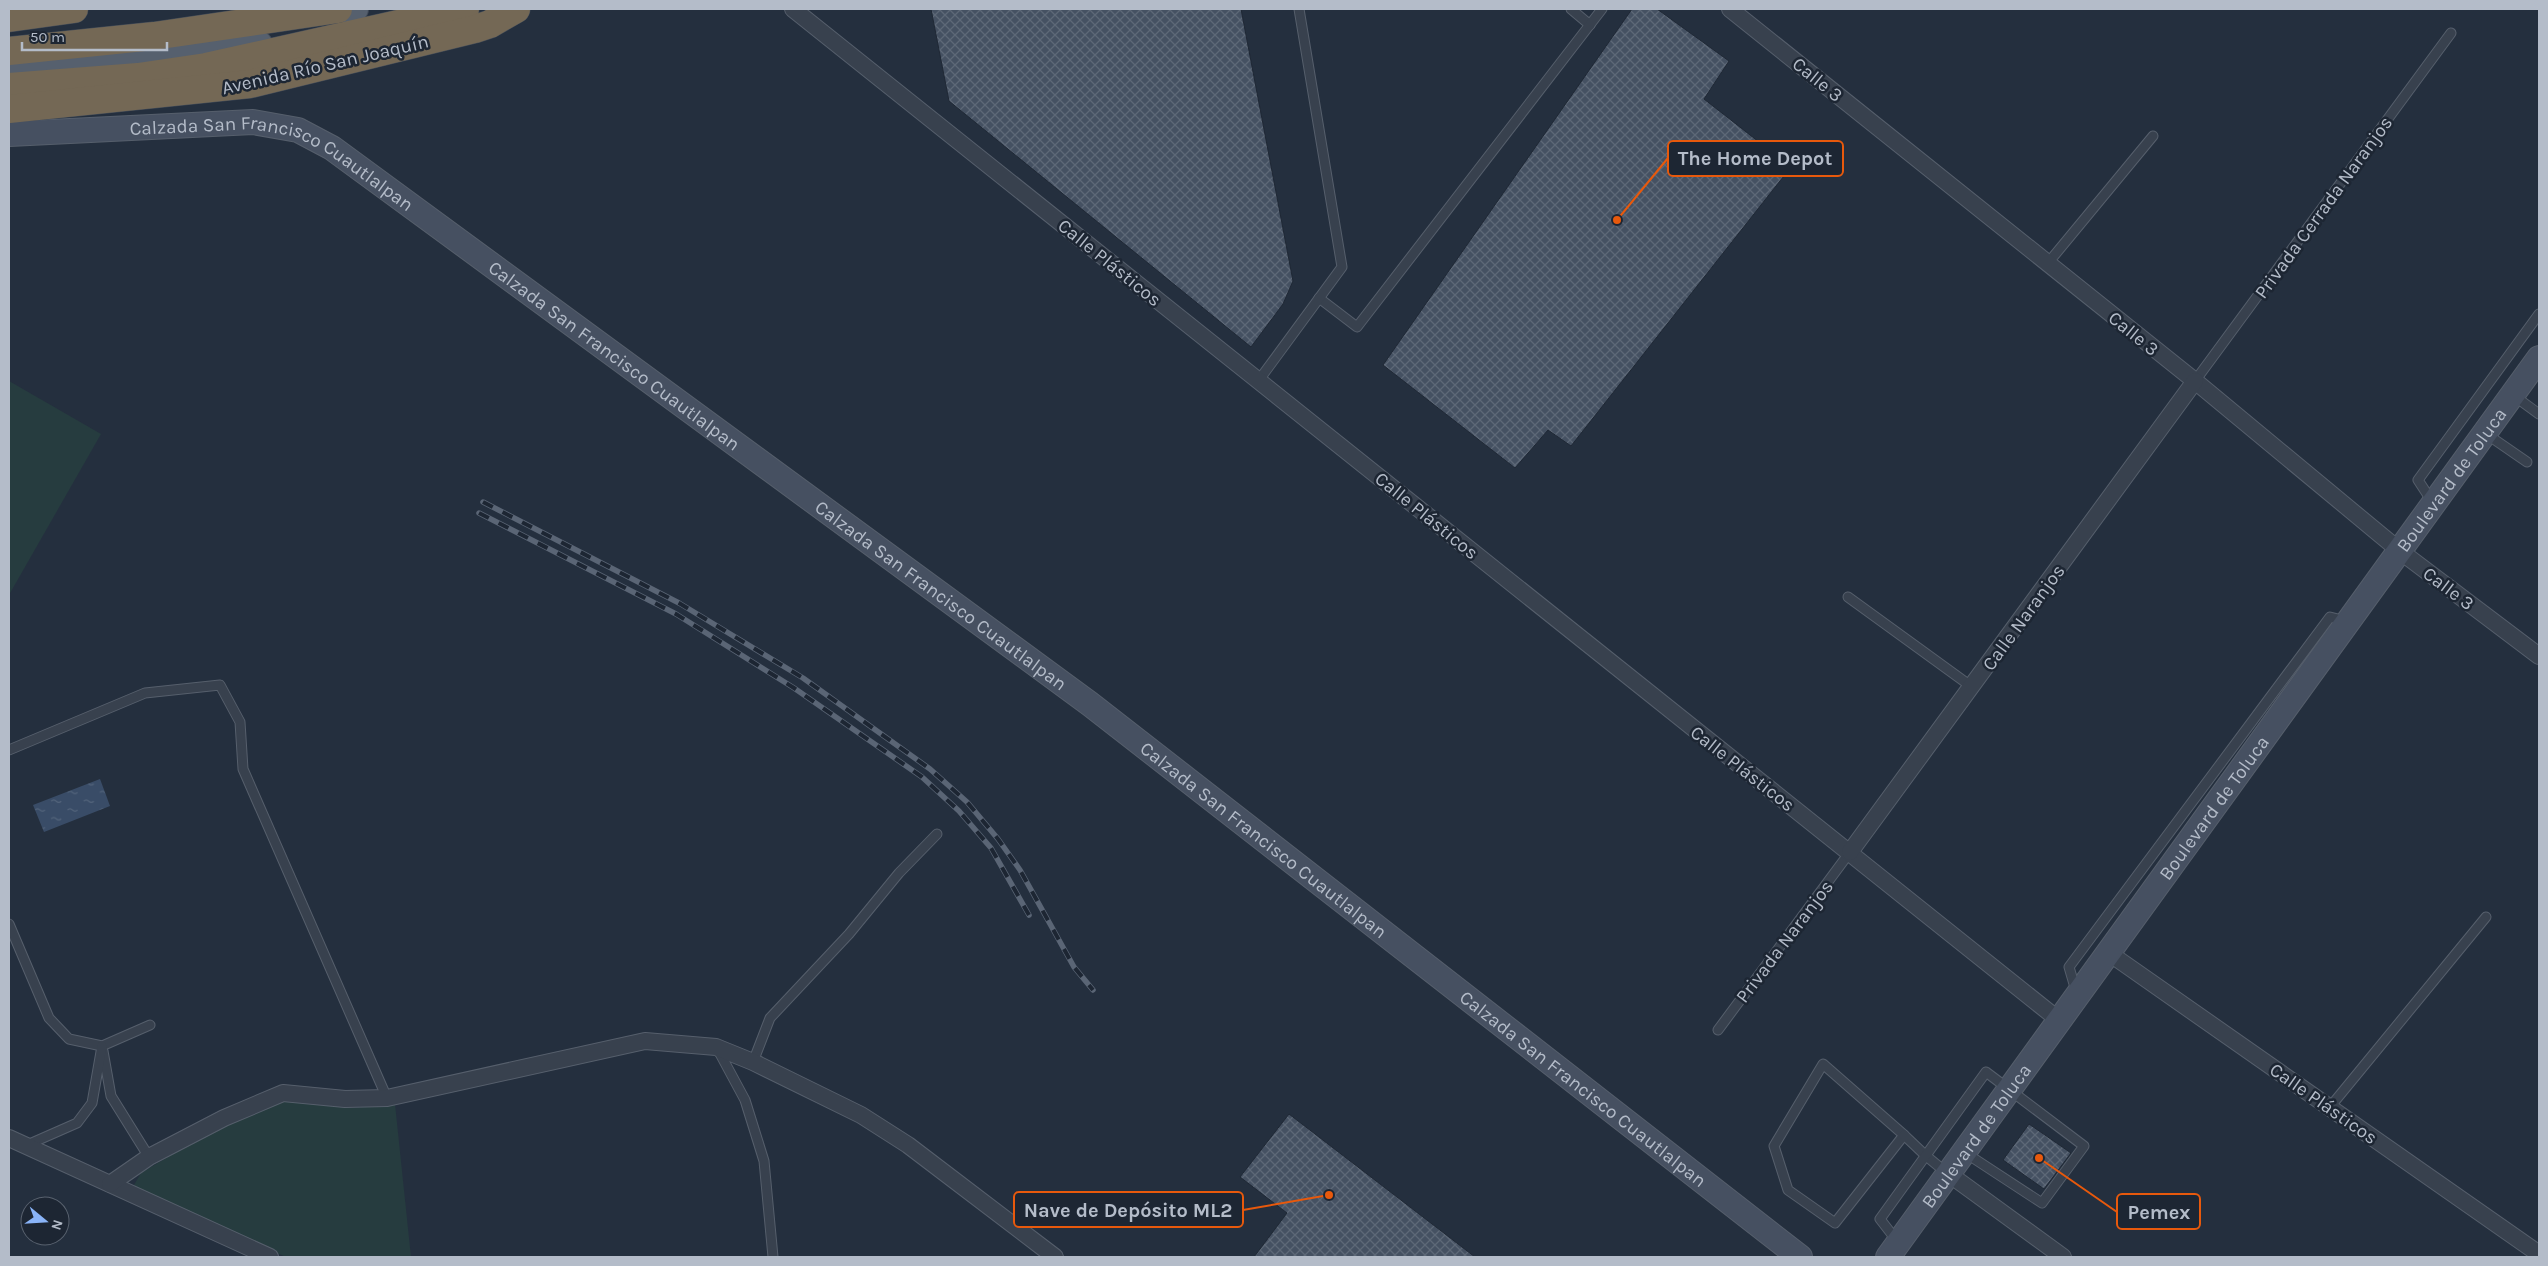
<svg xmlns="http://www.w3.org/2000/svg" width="2548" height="1266" viewBox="0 0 2548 1266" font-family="Karla,sans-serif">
<defs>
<pattern id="water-ripples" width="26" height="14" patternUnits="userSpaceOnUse" patternTransform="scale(1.25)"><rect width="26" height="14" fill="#394c67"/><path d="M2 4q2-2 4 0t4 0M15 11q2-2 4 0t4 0" fill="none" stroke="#53647b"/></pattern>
<pattern id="building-cross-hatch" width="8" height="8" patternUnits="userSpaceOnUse" patternTransform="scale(1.25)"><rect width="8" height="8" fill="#455162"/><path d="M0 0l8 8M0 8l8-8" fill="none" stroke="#5d6877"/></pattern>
</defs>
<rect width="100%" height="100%" fill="#242f3e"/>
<!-- green -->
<g fill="#263c3f">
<polygon points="9,381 101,434 9,595"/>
<polygon points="283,1096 352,1108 395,1104 411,1257 286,1257 142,1194 134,1185 141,1173 237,1116"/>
</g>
<!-- water -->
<polygon fill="url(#water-ripples)" points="100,779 110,806 44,832 33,805"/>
<!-- building -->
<g fill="url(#building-cross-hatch)" stroke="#1f2835">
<polygon points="931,9 1241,9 1293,281 1283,304 1251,347 949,101"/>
<polygon points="1632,9 1657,9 1729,61 1704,99 1791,167 1571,446 1548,430 1515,468 1383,365"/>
<polygon points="1289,1114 1475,1257 1254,1257 1287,1213 1240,1177"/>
<polygon points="2029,1124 2071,1153 2044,1189 2003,1160"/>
</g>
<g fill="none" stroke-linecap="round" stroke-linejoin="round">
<!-- lane casing -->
<g stroke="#565f6c" stroke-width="11">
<g id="lane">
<polyline points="1571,9 1590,25"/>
<polyline points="2048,263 2153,136"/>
<polyline points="1319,298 1357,327 1602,9"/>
<polyline points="1259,380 1342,267 1299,9"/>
<polyline points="2195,381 2451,33"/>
<polyline points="2513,395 2539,414"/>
<polyline points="2485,433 2527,462"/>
<polyline points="2433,503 2418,480 2539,314"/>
<polyline points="1848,597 1972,687"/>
<polyline points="9,750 145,693 220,685 240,722 243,769 387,1098"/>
<polyline points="9,924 49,1018 69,1039 102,1046 150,1025"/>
<polyline points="2076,991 2069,967 2330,617 2346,621"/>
<polyline points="1718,1030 1850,852"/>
<polyline points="717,1048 745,1100 764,1161 773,1257"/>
<polyline points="103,1051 111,1096 149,1157"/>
<polyline points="753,1062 770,1018 849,934 899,873 937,834"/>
<polygon points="1823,1064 1904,1135 1835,1223 1788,1190 1774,1146"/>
<polyline points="2330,1107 2486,917"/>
<polyline points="1904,1135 1925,1155 1948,1174"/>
<polyline points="27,1145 77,1123 92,1103 102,1046"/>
<polyline points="1897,1241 1880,1219 1986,1072 2084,1146 2042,1203 1964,1152"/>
</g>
</g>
<!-- street casing -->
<g stroke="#565f6c" stroke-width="18">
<g id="street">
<polyline points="793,9 2060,1021"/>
<polyline points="1730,9 2195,381 2400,551 2539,656"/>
<polyline points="1850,852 2195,381"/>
<polyline points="2109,953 2539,1254"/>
<polyline points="9,1138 270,1257"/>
<polyline points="1949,1174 2063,1257"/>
<polyline points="110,1184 149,1157 224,1118 283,1093 345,1099 387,1098 645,1041 716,1047 753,1062 861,1115 908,1145 1055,1257"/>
</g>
</g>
<!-- secondary casing -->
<g stroke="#565f6c" stroke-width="26">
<g id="secondary">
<path id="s1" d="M9,134L253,122L298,130L332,148L1090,704L1800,1257"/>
<path id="s2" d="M1888,1257L2539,358"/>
</g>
</g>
<!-- primary casing -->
<g stroke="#414a57" stroke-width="28">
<g id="primary">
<polyline points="352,12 355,9"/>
<polyline points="9,69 116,61 259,44"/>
</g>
</g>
<!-- highway casing -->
<g stroke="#434c59" stroke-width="29">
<g id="highway">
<polyline points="9,18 74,9"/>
<polyline points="9,51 154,36 338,9"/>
<polyline points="9,87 138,77 206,67 465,9"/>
<polyline points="9,109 250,84 475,29 490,24 516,9"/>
</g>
</g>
<!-- lane -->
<use href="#lane" stroke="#38414e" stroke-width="9"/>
<!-- street -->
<use href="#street" stroke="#38414e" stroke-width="16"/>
<!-- secondary -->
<use href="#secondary" stroke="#465061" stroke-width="24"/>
<!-- primary -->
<use href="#primary" stroke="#56606e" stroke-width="26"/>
<!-- highway -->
<use href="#highway" stroke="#746855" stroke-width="28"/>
<!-- rail casing -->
<g stroke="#5a6575" stroke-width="5.5">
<g id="rail">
<polyline points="483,502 679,603 803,678 930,769 967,802 998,839 1020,870 1074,967 1093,990"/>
<polyline points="479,513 676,614 794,688 922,777 959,811 991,848 1029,915"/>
</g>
</g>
<!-- rail -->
<use href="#rail" stroke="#1d2633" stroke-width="4" stroke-dasharray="11" stroke-linecap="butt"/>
</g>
<g text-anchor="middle" stroke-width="5" stroke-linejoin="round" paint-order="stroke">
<!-- street labels -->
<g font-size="19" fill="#b4bcc9" stroke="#1d2633">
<text transform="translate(325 64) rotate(-13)" y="7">Avenida Río San Joaquín</text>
<text transform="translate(1818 79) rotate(39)" y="7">Calle 3</text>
<text dy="7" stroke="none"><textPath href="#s1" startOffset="274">Calzada San Francisco Cuautlalpan</textPath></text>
<text transform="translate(2323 207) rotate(-54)" y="7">Privada Cerrada Naranjos</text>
<text transform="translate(1110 262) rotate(39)" y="7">Calle Plásticos</text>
<text transform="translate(2134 333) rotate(39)" y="7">Calle 3</text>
<text dy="7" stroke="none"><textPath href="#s1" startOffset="679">Calzada San Francisco Cuautlalpan</textPath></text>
<text dy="7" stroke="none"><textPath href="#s2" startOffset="960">Boulevard de Toluca</textPath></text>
<text transform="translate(1427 515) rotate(39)" y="7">Calle Plásticos</text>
<text transform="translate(2449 588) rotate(37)" y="7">Calle 3</text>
<text dy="7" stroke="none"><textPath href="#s1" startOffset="1084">Calzada San Francisco Cuautlalpan</textPath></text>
<text transform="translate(2023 617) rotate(-54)" y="7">Calle Naranjos</text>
<text transform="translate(1743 768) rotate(38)" y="7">Calle Plásticos</text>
<text dy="7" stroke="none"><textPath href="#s2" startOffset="555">Boulevard de Toluca</textPath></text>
<text dy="7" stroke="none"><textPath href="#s1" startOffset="1489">Calzada San Francisco Cuautlalpan</textPath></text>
<text transform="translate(1784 941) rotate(-53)" y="7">Privada Naranjos</text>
<text dy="7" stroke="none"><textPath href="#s1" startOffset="1894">Calzada San Francisco Cuautlalpan</textPath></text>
<text transform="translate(2324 1103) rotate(35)" y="7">Calle Plásticos</text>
<text dy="7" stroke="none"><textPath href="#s2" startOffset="150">Boulevard de Toluca</textPath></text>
</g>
</g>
<!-- callouts -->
<path fill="none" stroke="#e8590c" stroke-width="2" d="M1617 220L1668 158M1329 1195L1243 1210M2039 1158L2117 1212"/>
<g fill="#e8590c" stroke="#1d2633" stroke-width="2">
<circle cx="1617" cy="220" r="5"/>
<circle cx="1329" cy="1195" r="5"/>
<circle cx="2039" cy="1158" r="5"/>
</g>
<g fill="#1d2633" stroke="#e8590c" stroke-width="2">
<rect x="1668" y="141" width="175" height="35" rx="5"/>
<rect x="1014" y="1192" width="229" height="35" rx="5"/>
<rect x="2117" y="1194" width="83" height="35" rx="5"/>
</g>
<g font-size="20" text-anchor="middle" font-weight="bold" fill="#b4bcc9">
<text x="1755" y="165">The Home Depot</text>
<text x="1128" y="1217">Nave de Depósito ML2</text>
<text x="2159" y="1219">Pemex</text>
</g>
<!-- border -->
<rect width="2548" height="1266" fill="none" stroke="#b4bcc9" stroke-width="20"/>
<!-- north arrow -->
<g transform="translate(45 1221) rotate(108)"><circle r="24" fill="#1d2633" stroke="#59626f"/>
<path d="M0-4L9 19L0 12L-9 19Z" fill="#8ab4f8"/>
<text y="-8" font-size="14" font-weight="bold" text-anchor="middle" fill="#b4bcc9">N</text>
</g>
<!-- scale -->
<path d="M22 42v8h145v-8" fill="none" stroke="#b4bcc9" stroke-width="2.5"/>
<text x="30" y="42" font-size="15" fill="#b4bcc9" stroke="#1d2633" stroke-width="4" paint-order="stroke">50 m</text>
</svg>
